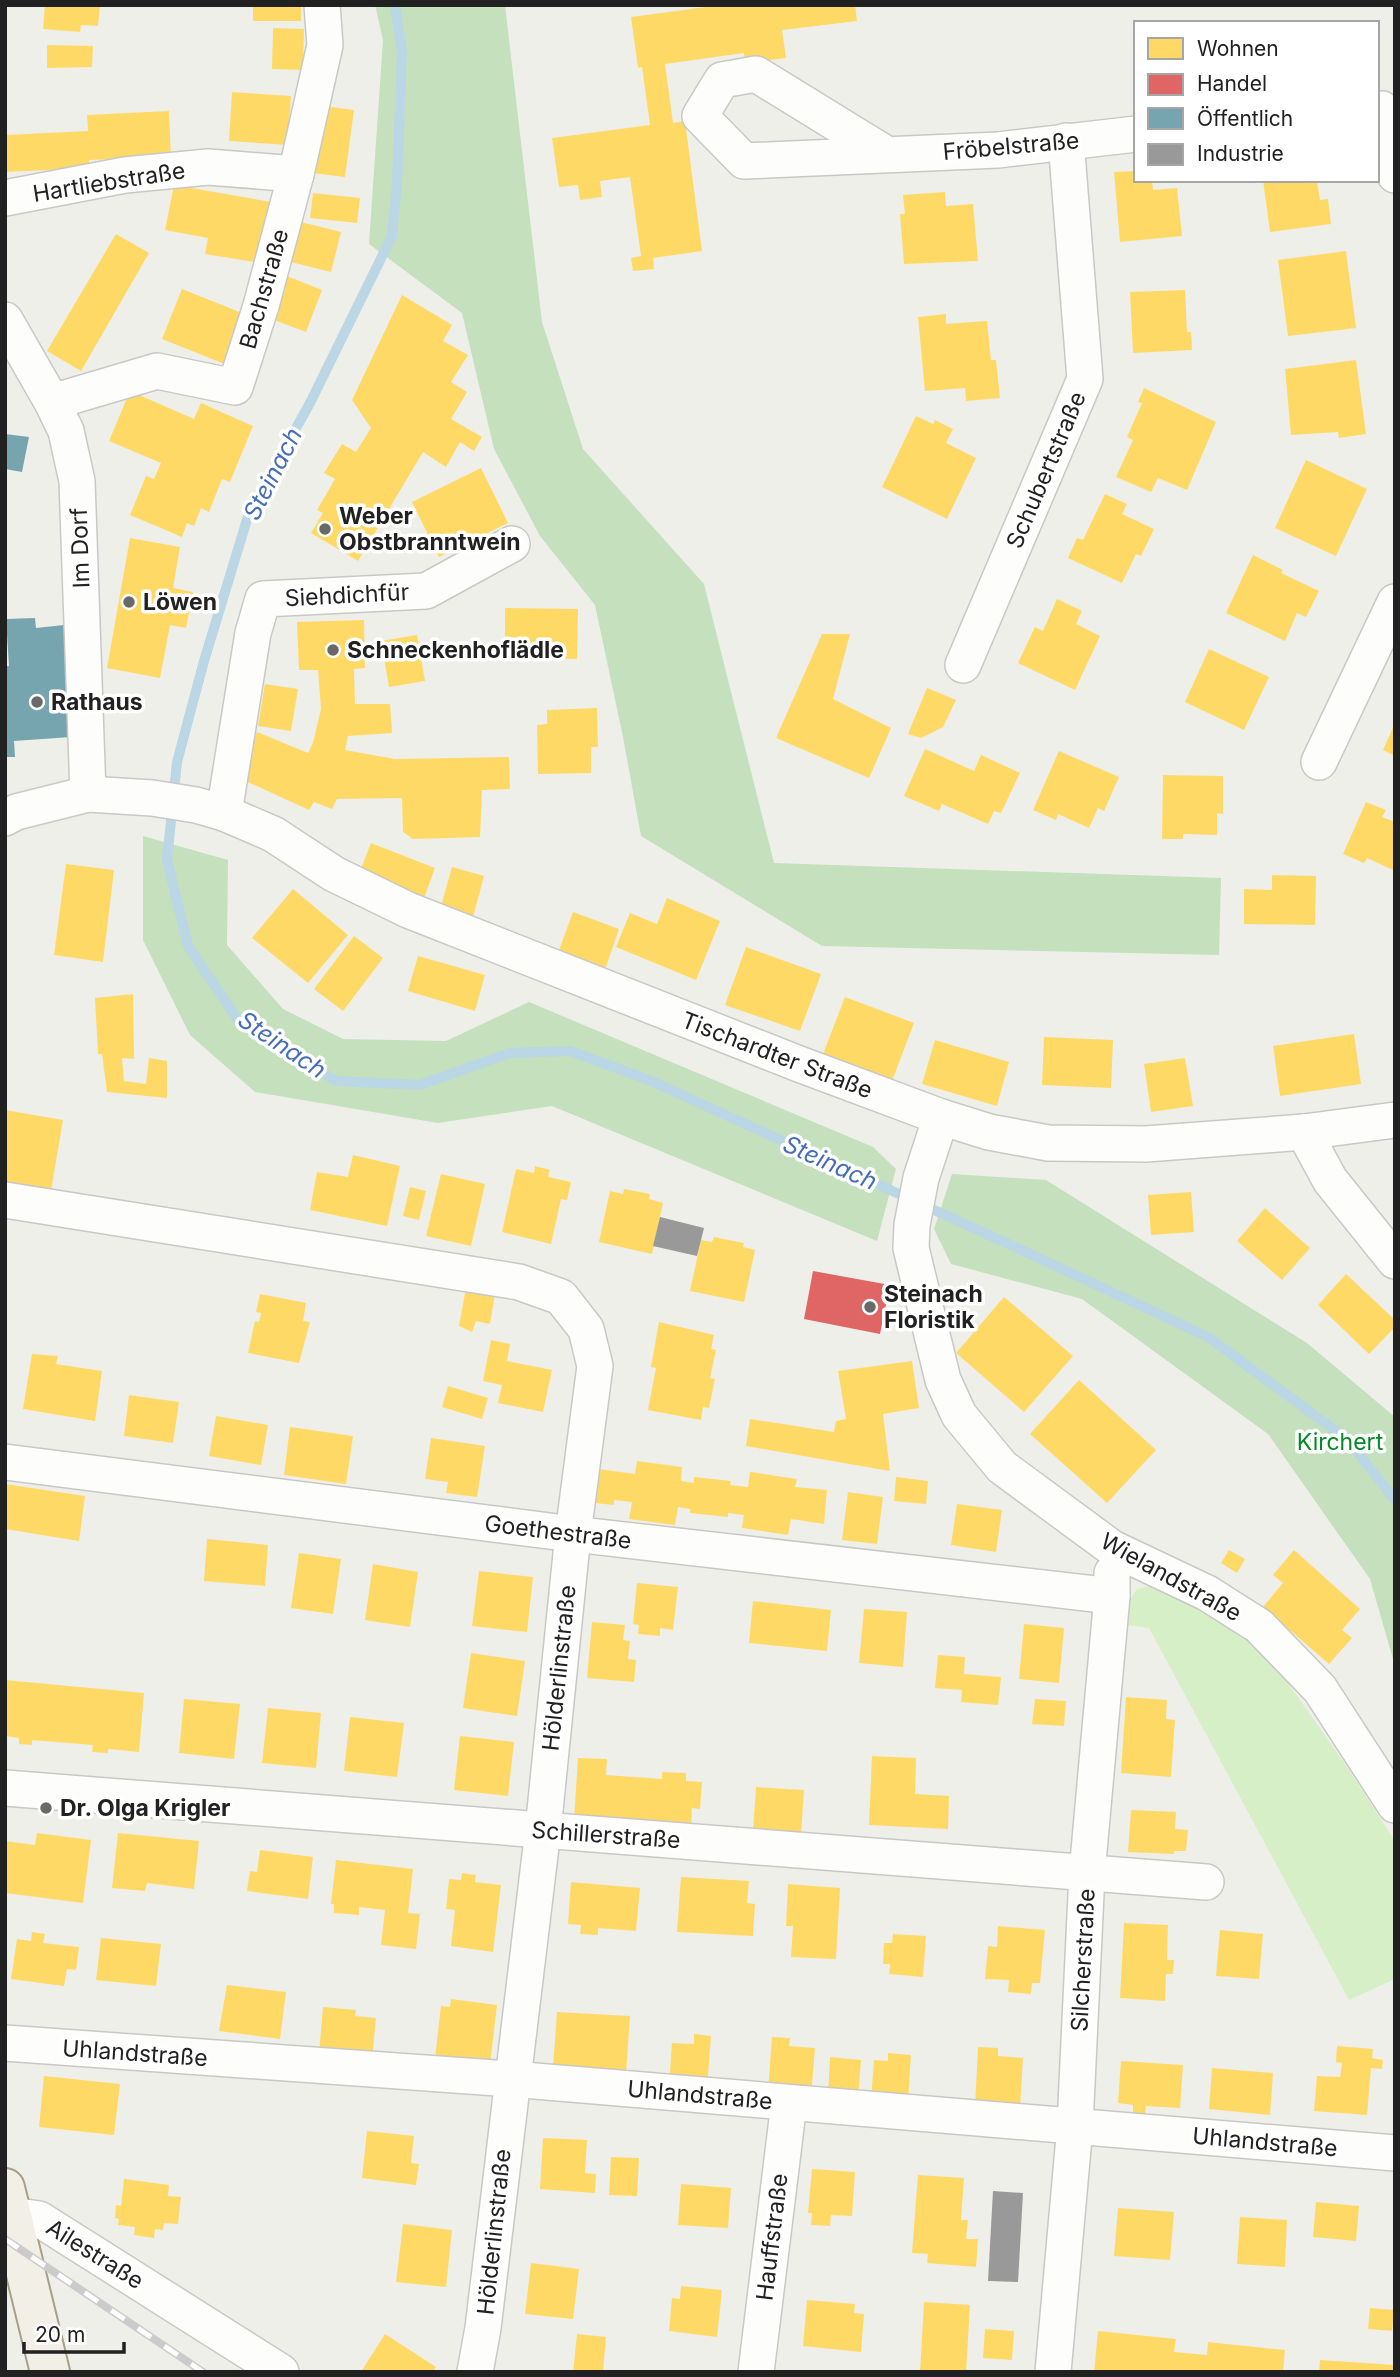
<svg xmlns="http://www.w3.org/2000/svg" width="1400" height="2377" viewBox="0 0 1400 2377" font-family="Inter,sans-serif">
<rect width="100%" height="100%" fill="#efefea"/>
<!-- grass -->
<polygon fill="#d6efc7" points="1162,1584 1237,1627 1276,1666 1345,1764 1395,1841 1395,1979 1349,2000 1149,1628 1126,1625 1128,1604 1137,1589"/>
<!-- forest -->
<g fill="#c4e0bd">
<polygon points="375,5 505,5 542,322 583,449 704,584 774,863 1221,878 1219,955 822,946 641,836 623,737 595,605 540,536 494,449 462,313 369,244 383,40"/>
<polygon points="143,836 228,860 227,945 283,1009 343,1039 446,1041 529,1002 873,1147 896,1169 877,1241 552,1106 438,1123 255,1092 190,1035 143,940"/>
<polygon points="952,1174 1046,1180 1307,1343 1395,1417 1395,1666 1370,1579 1268,1434 1082,1299 951,1264 934,1229"/>
</g>
<!-- homes -->
<g fill="#ffd966">
<polygon points="45,5 100,5 98,26 81,25 80,32 43,29"/>
<rect x="253" y="5" width="48" height="16"/>
<polygon points="721,5 855,5 857,21 782,30 786,58 745,63 744,53 665,64 673,123 685,121 702,251 653,258 654,269 633,271 631,258 641,256 630,177 600,181 602,197 580,200 578,185 559,187 552,138 650,125 642,67 638,68 631,17"/>
<polygon points="273,28 304,29 303,70 272,69"/>
<polygon points="47,45 93,46 92,67 47,68"/>
<polygon points="232,92 291,96 288,145 229,141"/>
<polygon points="323,106 354,110 345,177 313,173"/>
<polygon points="169,111 171,157 89,160 89,168 5,172 5,135 88,131 87,115"/>
<polygon points="1136,171 1136,180 1152,180 1153,190 1177,188 1182,236 1120,242 1114,172"/>
<polygon points="1263,180 1317,180 1320,200 1328,199 1331,224 1270,232"/>
<polygon points="174,185 271,202 261,263 205,254 208,238 165,230"/>
<polygon points="945,192 946,206 973,204 978,261 904,264 900,214 905,214 903,195"/>
<polygon points="313,193 360,198 357,223 310,218"/>
<polygon points="297,221 341,232 331,272 287,261"/>
<polygon points="116,234 149,253 81,371 47,351"/>
<polygon points="1346,251 1356,328 1288,336 1278,260"/>
<polygon points="282,274 322,290 306,332 266,317"/>
<polygon points="182,289 252,317 232,367 162,339"/>
<polygon points="1185,290 1187,332 1191,332 1192,350 1133,353 1130,292"/>
<polygon points="402,295 452,325 443,341 468,355 451,382 467,392 451,419 482,437 474,451 460,442 446,467 423,452 358,561 311,533 323,513 317,510 335,479 324,473 342,444 356,452 371,428 352,400"/>
<polygon points="946,314 946,324 987,321 991,360 996,360 1000,398 966,401 965,388 925,391 918,317"/>
<polygon points="1356,360 1366,434 1339,438 1338,432 1291,435 1285,369"/>
<polygon points="1144,388 1216,422 1187,490 1158,478 1151,492 1116,477 1133,440 1127,437 1142,403 1138,402"/>
<polygon points="130,391 194,419 201,403 253,426 230,482 222,479 209,512 201,508 194,526 187,523 182,537 130,515 146,476 154,479 161,463 109,441"/>
<polygon points="916,416 933,424 935,420 953,429 946,443 976,458 947,519 882,487"/>
<polygon points="1306,460 1367,489 1336,556 1275,528"/>
<polygon points="481,468 508,523 439,557 412,502"/>
<polygon points="1105,494 1127,504 1122,514 1154,529 1141,556 1136,554 1122,583 1068,558 1077,538 1083,540"/>
<polygon points="130,538 180,547 173,588 193,592 186,628 170,625 160,678 107,668"/>
<polygon points="1253,555 1283,570 1281,573 1319,591 1306,617 1297,613 1285,641 1226,613"/>
<polygon points="1057,599 1082,611 1076,624 1100,636 1075,690 1018,663 1035,627 1043,631"/>
<polygon points="505,608 578,609 577,659 505,657"/>
<polygon points="364,620 365,668 354,669 355,704 390,704 392,733 348,736 345,750 395,759 509,757 510,789 482,790 480,837 413,839 403,832 402,798 337,799 332,809 314,802 309,810 239,778 257,732 308,753 313,743 321,709 318,670 299,670 297,622"/>
<polygon points="822,634 850,634 833,699 891,728 869,778 776,738"/>
<polygon points="417,635 425,681 389,687 381,641"/>
<polygon points="1209,649 1269,677 1244,730 1185,702"/>
<polygon points="265,684 298,689 291,731 258,726"/>
<polygon points="927,688 956,700 943,727 921,738 908,734"/>
<polygon points="597,708 598,747 591,747 591,773 538,774 537,725 547,724 547,710"/>
<polygon points="1395,723 1395,756 1383,750"/>
<polygon points="925,749 974,771 981,755 1020,773 1001,813 994,811 988,824 942,804 939,811 904,796"/>
<polygon points="1059,751 1119,777 1104,811 1098,808 1089,828 1058,814 1056,820 1033,810"/>
<polygon points="1163,775 1223,776 1223,814 1217,813 1217,835 1183,834 1183,839 1162,839"/>
<polygon points="1366,802 1386,810 1382,817 1395,822 1395,871 1367,858 1364,863 1343,854"/>
<polygon points="371,843 435,868 423,901 358,876"/>
<polygon points="66,864 114,870 103,962 54,955"/>
<polygon points="452,867 484,876 472,921 439,913"/>
<polygon points="1272,875 1316,876 1315,925 1244,924 1244,889 1272,890"/>
<polygon points="293,889 348,935 308,983 252,938"/>
<polygon points="667,898 720,921 696,980 616,947 630,913 657,924"/>
<polygon points="573,912 619,929 605,970 558,953"/>
<polygon points="354,936 383,958 343,1011 314,989"/>
<polygon points="746,947 821,974 800,1031 725,1005"/>
<polygon points="418,956 485,975 475,1011 408,991"/>
<polygon points="133,994 134,1059 122,1058 124,1081 146,1084 149,1058 167,1061 167,1098 107,1092 102,1054 98,1054 95,998"/>
<polygon points="845,997 914,1023 892,1081 823,1054"/>
<polygon points="1354,1034 1361,1084 1280,1096 1273,1046"/>
<polygon points="1044,1037 1113,1040 1111,1088 1042,1085"/>
<polygon points="935,1040 1009,1062 997,1106 922,1084"/>
<polygon points="1185,1058 1193,1106 1151,1112 1144,1064"/>
<polygon points="5,1110 63,1120 51,1191 5,1183"/>
<polygon points="353,1155 400,1166 387,1226 310,1210 317,1172 348,1177"/>
<polygon points="535,1166 550,1170 548,1177 571,1182 567,1200 561,1199 551,1244 502,1232 516,1169 534,1173"/>
<polygon points="441,1174 485,1184 471,1246 426,1236"/>
<polygon points="410,1187 426,1191 419,1220 403,1216"/>
<polygon points="624,1189 650,1194 649,1199 663,1203 652,1254 599,1242 610,1191 623,1194"/>
<polygon points="1191,1192 1194,1232 1151,1235 1148,1195"/>
<polygon points="1265,1208 1310,1248 1282,1280 1237,1241"/>
<polygon points="714,1237 744,1243 743,1247 755,1250 744,1302 690,1291 701,1240 712,1242"/>
<polygon points="1346,1274 1395,1320 1395,1327 1369,1354 1318,1305"/>
<polygon points="466,1288 495,1294 490,1324 476,1321 472,1332 459,1326"/>
<polygon points="260,1294 306,1303 303,1321 310,1322 299,1363 248,1353 255,1321 259,1322 261,1313 256,1312"/>
<polygon points="1004,1297 1073,1356 1024,1412 956,1353"/>
<polygon points="659,1322 714,1335 711,1349 716,1350 710,1378 715,1379 709,1408 703,1407 701,1420 648,1410 656,1368 651,1367"/>
<polygon points="491,1340 510,1344 507,1361 552,1370 543,1412 498,1403 502,1385 483,1381"/>
<polygon points="32,1354 58,1356 56,1364 102,1371 95,1421 23,1409"/>
<polygon points="912,1361 919,1408 883,1414 890,1471 746,1446 750,1419 834,1432 836,1421 846,1419 838,1371"/>
<polygon points="1079,1380 1156,1450 1107,1503 1030,1434"/>
<polygon points="448,1386 488,1398 482,1419 442,1407"/>
<polygon points="129,1395 179,1402 173,1443 124,1436"/>
<polygon points="216,1416 268,1425 261,1465 209,1456"/>
<polygon points="290,1427 353,1436 346,1484 284,1475"/>
<polygon points="431,1438 485,1446 477,1497 446,1493 448,1482 425,1479"/>
<polygon points="637,1461 682,1467 681,1481 694,1483 694,1477 731,1481 730,1485 748,1487 750,1472 797,1479 795,1487 827,1490 824,1524 791,1519 788,1535 742,1528 744,1515 728,1513 728,1517 690,1513 690,1509 678,1507 675,1525 629,1519 632,1502 614,1500 614,1505 595,1503 599,1469 635,1474"/>
<polygon points="896,1477 928,1481 926,1504 894,1501"/>
<polygon points="5,1484 85,1496 79,1541 5,1529"/>
<polygon points="848,1492 883,1497 877,1544 842,1540"/>
<polygon points="957,1504 1002,1510 996,1552 951,1545"/>
<polygon points="207,1539 268,1545 265,1586 204,1581"/>
<polygon points="1229,1550 1245,1559 1237,1573 1221,1563"/>
<polygon points="1294,1550 1360,1609 1342,1630 1352,1638 1329,1664 1263,1607 1283,1583 1273,1575"/>
<polygon points="299,1553 341,1559 333,1614 291,1608"/>
<polygon points="373,1564 418,1572 410,1627 365,1620"/>
<polygon points="479,1571 533,1577 527,1632 472,1626"/>
<polygon points="637,1583 678,1587 673,1630 660,1628 660,1636 638,1634 639,1625 633,1624"/>
<polygon points="753,1601 831,1610 827,1651 749,1643"/>
<polygon points="864,1609 907,1612 903,1667 859,1663"/>
<polygon points="592,1622 625,1625 623,1640 630,1641 628,1659 636,1660 634,1682 587,1678"/>
<polygon points="1024,1624 1064,1628 1059,1683 1019,1679"/>
<polygon points="471,1653 525,1661 517,1716 463,1708"/>
<polygon points="938,1655 965,1657 964,1674 1001,1677 998,1705 961,1702 962,1690 935,1688"/>
<polygon points="5,1680 144,1693 139,1752 108,1749 108,1753 92,1752 93,1745 32,1740 32,1745 19,1744 19,1738 5,1736"/>
<polygon points="1126,1697 1167,1700 1166,1719 1175,1720 1171,1777 1121,1773"/>
<polygon points="184,1699 240,1704 234,1759 179,1753"/>
<polygon points="1035,1699 1066,1701 1064,1726 1032,1724"/>
<polygon points="268,1708 321,1713 316,1768 262,1763"/>
<polygon points="350,1717 404,1723 397,1777 344,1771"/>
<polygon points="460,1736 514,1742 508,1796 454,1790"/>
<polygon points="872,1756 916,1758 915,1794 949,1796 948,1829 869,1825"/>
<polygon points="578,1758 607,1759 606,1775 662,1779 662,1772 686,1773 686,1781 702,1782 700,1809 692,1808 691,1827 574,1819"/>
<polygon points="756,1787 804,1790 801,1834 753,1831"/>
<polygon points="1131,1810 1176,1812 1175,1829 1188,1830 1186,1851 1174,1851 1174,1854 1128,1852"/>
<polygon points="37,1833 91,1840 83,1903 5,1893 5,1841 35,1845"/>
<polygon points="118,1833 199,1841 194,1889 147,1883 145,1891 112,1888"/>
<polygon points="260,1850 313,1857 308,1899 247,1891 250,1871 257,1872"/>
<polygon points="336,1860 413,1869 408,1913 420,1914 416,1949 381,1945 385,1910 359,1907 359,1915 334,1913 334,1904 331,1904"/>
<polygon points="462,1873 476,1875 475,1882 501,1885 493,1952 451,1946 455,1910 446,1909 449,1879 461,1880"/>
<polygon points="681,1877 749,1881 747,1903 755,1904 753,1936 677,1932"/>
<polygon points="571,1882 640,1888 636,1931 598,1928 598,1935 580,1934 581,1925 568,1924"/>
<polygon points="788,1884 840,1888 836,1959 791,1957 793,1926 786,1926"/>
<polygon points="1124,1923 1168,1925 1167,1960 1174,1960 1173,1974 1166,1974 1165,2001 1120,1998"/>
<polygon points="998,1926 1045,1930 1040,1983 1032,1983 1031,1994 1008,1992 1009,1980 985,1979 988,1946 997,1947"/>
<polygon points="1220,1930 1263,1934 1259,1979 1216,1976"/>
<polygon points="32,1932 45,1934 43,1943 79,1947 76,1970 67,1969 64,1986 11,1979 17,1939 31,1941"/>
<polygon points="893,1934 926,1936 923,1977 889,1974 890,1964 883,1964 884,1943 892,1943"/>
<polygon points="101,1938 161,1944 156,1986 96,1980"/>
<polygon points="227,1985 286,1992 280,2039 219,2031"/>
<polygon points="451,1999 497,2005 489,2073 434,2067 441,2006 450,2007"/>
<polygon points="323,2007 356,2010 355,2016 376,2018 372,2059 319,2054"/>
<polygon points="557,2012 630,2016 626,2073 553,2068"/>
<polygon points="694,2034 711,2036 707,2088 669,2085 672,2043 694,2044"/>
<polygon points="772,2037 790,2038 789,2046 815,2048 811,2096 768,2092"/>
<polygon points="1337,2046 1373,2049 1372,2058 1383,2060 1382,2069 1371,2068 1367,2115 1314,2111 1317,2076 1340,2077 1342,2063 1336,2062"/>
<polygon points="978,2047 998,2048 998,2056 1023,2058 1020,2109 975,2107"/>
<polygon points="888,2053 911,2055 908,2101 871,2099 874,2060 888,2061"/>
<polygon points="830,2057 861,2060 858,2099 828,2097"/>
<polygon points="1121,2061 1183,2065 1180,2108 1146,2106 1145,2116 1133,2115 1133,2105 1118,2103"/>
<polygon points="1212,2068 1273,2073 1270,2115 1209,2109"/>
<polygon points="44,2076 120,2084 114,2135 39,2127"/>
<polygon points="367,2131 414,2136 411,2163 419,2164 416,2185 362,2178"/>
<polygon points="543,2138 587,2140 585,2173 596,2174 595,2193 540,2189"/>
<polygon points="611,2157 639,2158 637,2196 609,2195"/>
<polygon points="812,2169 855,2172 852,2216 831,2215 830,2226 811,2225 812,2213 808,2213"/>
<polygon points="918,2175 964,2178 961,2220 968,2220 966,2239 978,2239 976,2267 927,2263 928,2254 912,2253"/>
<polygon points="124,2179 169,2185 168,2196 181,2197 178,2224 164,2223 163,2230 155,2229 154,2238 134,2235 135,2227 118,2225 119,2219 115,2218 116,2205 121,2206"/>
<polygon points="681,2184 731,2188 728,2228 678,2225"/>
<polygon points="1316,2202 1359,2206 1356,2241 1313,2237"/>
<polygon points="1118,2208 1174,2212 1170,2260 1114,2256"/>
<polygon points="1240,2217 1287,2220 1285,2267 1237,2264"/>
<polygon points="403,2224 452,2230 446,2287 396,2282"/>
<polygon points="531,2263 579,2269 573,2319 525,2314"/>
<polygon points="681,2286 722,2290 717,2337 669,2331 672,2298 680,2299"/>
<polygon points="807,2300 855,2304 854,2313 864,2314 861,2352 803,2346"/>
<polygon points="924,2302 970,2305 966,2372 920,2372"/>
<polygon points="1370,2308 1394,2310 1392,2331 1368,2329"/>
<polygon points="985,2329 1014,2331 1012,2360 983,2358"/>
<polygon points="1098,2331 1176,2339 1174,2352 1207,2355 1208,2342 1285,2350 1283,2372 1094,2372"/>
<polygon points="385,2334 436,2367 433,2372 361,2372"/>
<polygon points="577,2334 606,2337 603,2372 573,2372"/>
<polygon points="1320,2360 1395,2365 1395,2372 1319,2372"/>
</g>
<!-- shops -->
<polygon fill="#e06666" points="813,1271 890,1285 880,1334 804,1319"/>
<!-- public -->
<g fill="#76a5af">
<polygon points="5,434 29,437 22,472 5,469"/>
<polygon points="35,618 36,628 64,625 71,737 14,741 15,757 5,757 5,666 9,666 6,619"/>
</g>
<!-- industry -->
<g fill="#999">
<polygon points="660,1217 704,1228 697,1256 653,1246"/>
<polygon points="993,2191 1023,2193 1018,2282 988,2281"/>
</g>
<g fill="none" stroke-linecap="round" stroke-linejoin="round">
<!-- stream -->
<polyline stroke="#bbd6e4" stroke-width="10" points="395,5 402,52 397,184 392,236 310,403 249,513 204,661 177,762 167,860 188,946 238,1020 336,1081 420,1085 510,1053 570,1051 649,1080 1013,1246 1208,1337 1347,1439 1395,1500"/>
<!-- minor casing -->
<g stroke="#c8c8c6" stroke-width="38">
<g id="minor">
<polyline points="1382,109 1395,175"/>
<polyline points="886,154 756,74 722,80 700,116 744,161 998,150 1136,134"/>
<polyline points="5,198 125,175 208,167 296,174"/>
<polyline points="5,320 52,402 66,431 77,481 88,794"/>
<polyline points="52,402 157,371 235,387 261,306 296,174 325,45 322,5"/>
<polyline points="963,665 1085,379 1066,141"/>
<polyline points="1319,762 1395,602"/>
<polyline points="224,813 253,633 263,599 426,591 512,544"/>
<polyline points="5,818 16,812 88,794 152,798 196,805 224,813 273,834 334,874 408,910 799,1064 941,1117 989,1132 1048,1143 1146,1144 1304,1132 1395,1120"/>
<polyline points="941,1117 921,1178 912,1225 911,1248 943,1380 959,1415 1002,1467 1112,1548 1207,1593 1259,1626 1320,1689 1395,1805"/>
<polyline points="1304,1132 1330,1180 1395,1261"/>
<polyline points="5,1200 519,1282 561,1297 586,1329 595,1366 573,1534 543,1830 483,2328 475,2372"/>
<polyline points="5,1462 573,1534 1112,1596"/>
<polyline points="5,1788 1206,1882"/>
<polyline points="5,2043 511,2079 1395,2153"/>
<polyline points="12,2215 39,2219 281,2372"/>
<polyline points="756,2372 789,2103"/>
<polyline points="1053,2372 1075,2126 1087,1873 1112,1596 1112,1573"/>
</g>
</g>
<!-- major casing -->
<g stroke="#a6a185" stroke-width="42">
<polyline id="major" points="5,2188 50,2372"/>
</g>
<!-- minor -->
<use href="#minor" stroke="#fdfdfc" stroke-width="35"/>
<!-- major -->
<use href="#major" stroke="#f2efe6" stroke-width="38"/>
<!-- rail casing -->
<g stroke="#cbcbcb" stroke-width="8">
<polyline id="rail" points="5,2239 203,2372"/>
</g>
<!-- rail -->
<use href="#rail" stroke="#fff" stroke-width="5" stroke-dasharray="16" stroke-linecap="butt"/>
</g>
<!-- markers -->
<g fill="#696967" stroke="#fff" stroke-width="2.5">
<circle cx="325" cy="529" r="7"/>
<circle cx="129" cy="602" r="7"/>
<circle cx="333" cy="650" r="7"/>
<circle cx="37" cy="702" r="7"/>
<circle cx="870" cy="1307" r="7"/>
<circle cx="46" cy="1808" r="7"/>
</g>
<g text-anchor="middle" stroke-width="7" stroke-linejoin="round" paint-order="stroke">
<!-- street labels -->
<g font-size="23" fill="#212121" stroke="#fff">
<text transform="translate(1011 146) rotate(-5)" y="8">Fröbelstraße</text>
<text transform="translate(109 182) rotate(-9)" y="8">Hartliebstraße</text>
<text transform="translate(264 289) rotate(-74)" y="8">Bachstraße</text>
<text transform="translate(1046 470) rotate(-67)" y="8">Schubertstraße</text>
<text transform="translate(80 548) rotate(-92)" y="8">Im Dorf</text>
<text transform="translate(347 595) rotate(-3)" y="8">Siehdichfür</text>
<text transform="translate(777 1055) rotate(21)" y="8">Tischardter Straße</text>
<text transform="translate(558 1532) rotate(7)" y="8">Goethestraße</text>
<text transform="translate(1171 1577) rotate(29)" y="8">Wielandstraße</text>
<text transform="translate(559 1668) rotate(-84)" y="8">Hölderlinstraße</text>
<text transform="translate(606 1835) rotate(4)" y="8">Schillerstraße</text>
<text transform="translate(1083 1960) rotate(-87)" y="8">Silcherstraße</text>
<text transform="translate(135 2053) rotate(4)" y="8">Uhlandstraße</text>
<text transform="translate(700 2095) rotate(5)" y="8">Uhlandstraße</text>
<text transform="translate(1265 2142) rotate(5)" y="8">Uhlandstraße</text>
<text transform="translate(494 2232) rotate(-84)" y="8">Hölderlinstraße</text>
<text transform="translate(772 2237) rotate(-83)" y="8">Hauffstraße</text>
<text transform="translate(95 2254) rotate(32)" y="8">Ailestraße</text>
</g>
<!-- poi labels -->
<g font-size="23" font-weight="bold" fill="#212121" stroke="#fff" text-anchor="start">
<text x="339" y="524">Weber<tspan x="339" dy="26">Obstbranntwein</tspan></text>
<text x="143" y="610">Löwen</text>
<text x="347" y="658">Schneckenhoflädle</text>
<text x="51" y="710">Rathaus</text>
<text x="884" y="1302">Steinach<tspan x="884" dy="26">Floristik</tspan></text>
<text x="60" y="1816">Dr. Olga Krigler</text>
</g>
<!-- park labels -->
<g font-size="23" fill="#048a24" stroke="#fff">
<text x="1340" y="1450">Kirchert</text>
</g>
<!-- water labels -->
<g font-size="24" font-style="italic" fill="#456db9" stroke="#fff">
<text transform="translate(273 474) rotate(-63)" y="8">Steinach</text>
<text transform="translate(282 1045) rotate(34)" y="8">Steinach</text>
<text transform="translate(830 1163) rotate(24)" y="8">Steinach</text>
</g>
</g>
<!-- border -->
<rect width="1400" height="2377" fill="none" stroke="#212121" stroke-width="14"/>
<!-- legend -->
<rect x="1134" y="21" width="245" height="161" fill="#ffffff" stroke="#a6a6a6" stroke-width="2"/>
<rect x="1148" y="38" width="35" height="21" fill="#ffd966" stroke="#a6a6a6" stroke-width="2"/>
<text x="1197" y="56" font-size="21" fill="#212121">Wohnen</text>
<rect x="1148" y="74" width="35" height="21" fill="#e06666" stroke="#a6a6a6" stroke-width="2"/>
<text x="1197" y="91" font-size="21" fill="#212121">Handel</text>
<rect x="1148" y="108" width="35" height="21" fill="#76a5af" stroke="#a6a6a6" stroke-width="2"/>
<text x="1197" y="126" font-size="21" fill="#212121">Öffentlich</text>
<rect x="1148" y="144" width="35" height="21" fill="#999999" stroke="#a6a6a6" stroke-width="2"/>
<text x="1197" y="161" font-size="21" fill="#212121">Industrie</text>
<!-- scale -->
<path d="M24 2342v10h100v-10" fill="none" stroke="#212121" stroke-width="3.5"/>
<text x="35" y="2342" font-size="21" fill="#212121" stroke="#ffffff" stroke-width="5" paint-order="stroke">20 m</text>
</svg>
